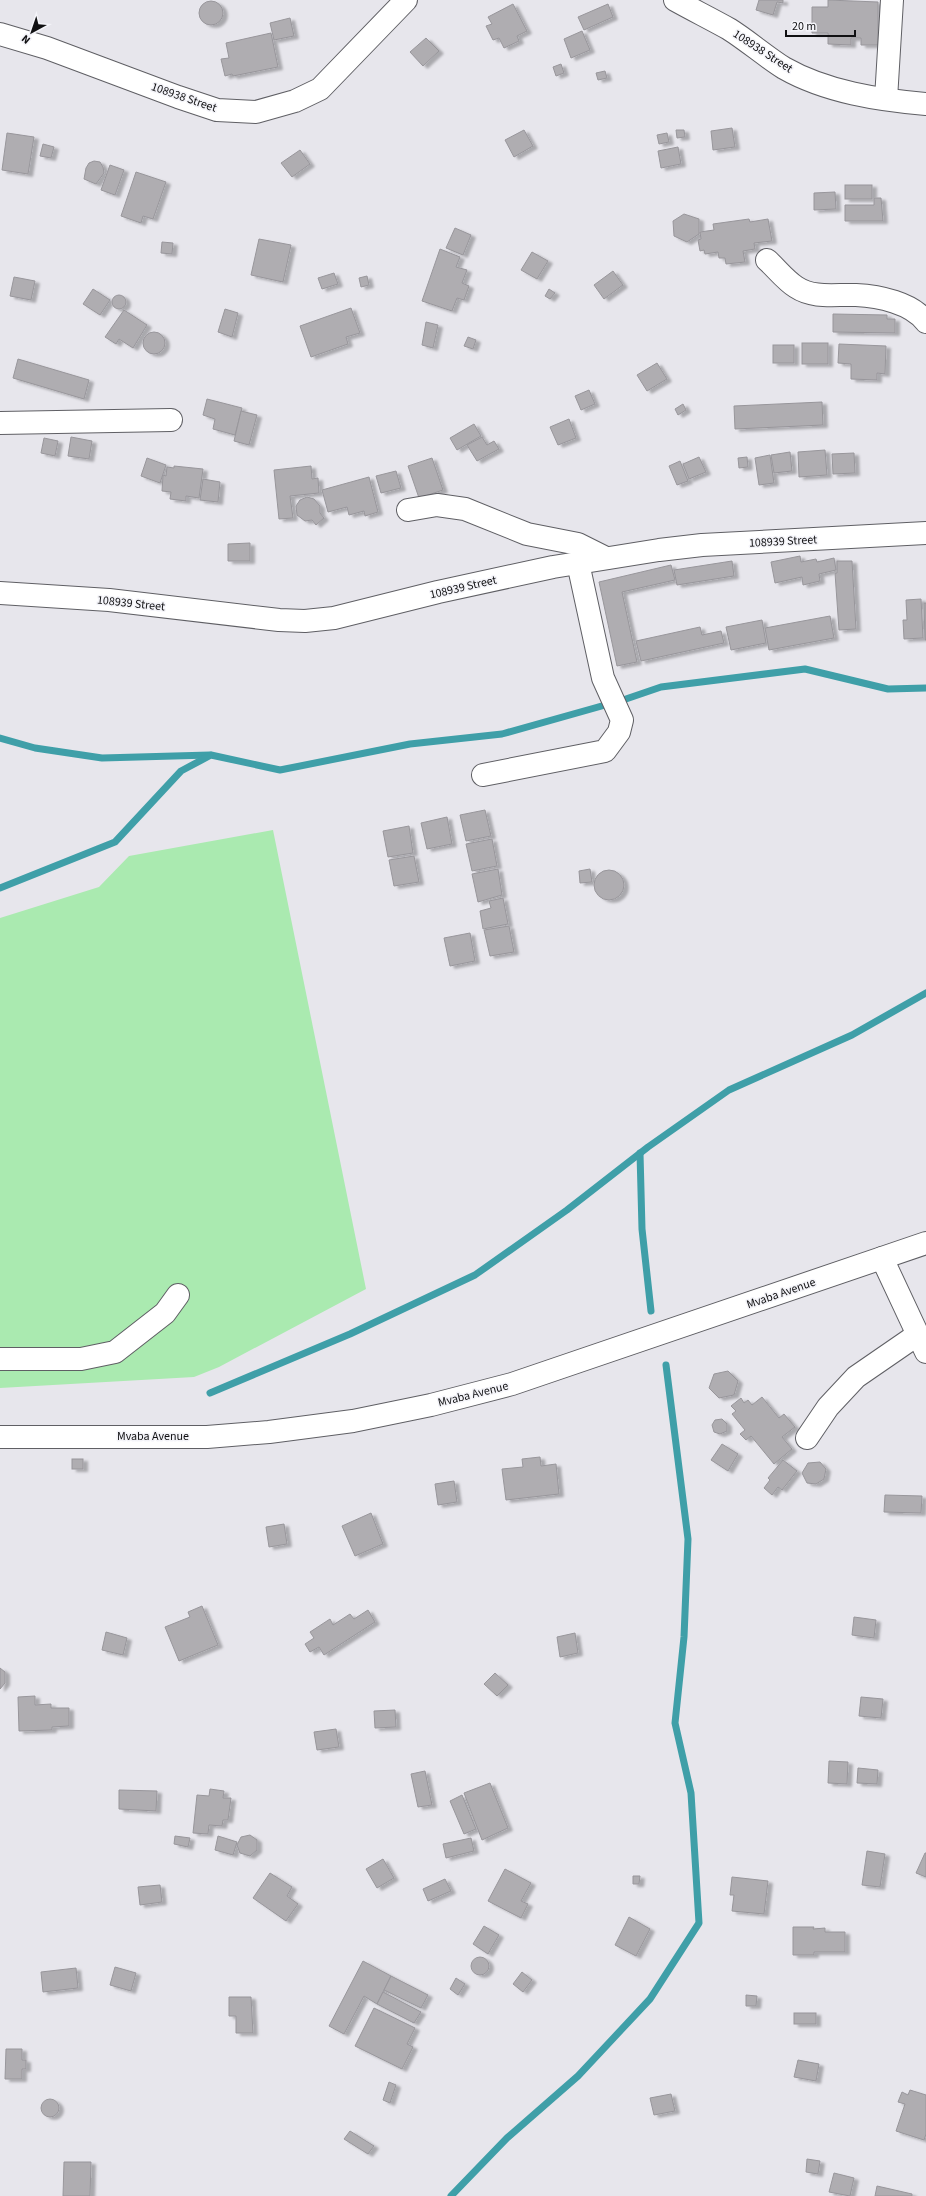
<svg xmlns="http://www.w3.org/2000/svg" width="926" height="2196" viewBox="0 0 926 2196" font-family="'Source Sans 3',sans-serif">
<defs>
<filter id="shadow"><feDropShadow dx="4.5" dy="2.5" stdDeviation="1" flood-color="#0004"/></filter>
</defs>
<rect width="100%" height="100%" fill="#e7e6ec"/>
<!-- green -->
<polygon fill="#aaeab0" points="273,830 366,1289 219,1367 194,1377 0,1388 0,918 99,887 129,856"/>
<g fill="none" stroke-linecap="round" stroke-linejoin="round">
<!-- stream -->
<g stroke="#3f9fa8" stroke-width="7">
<polyline points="0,738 35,748 102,758 210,755"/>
<polyline points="0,888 115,842 181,771 211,755 280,770 410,744 502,734 623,700 661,687 805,669 888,689 926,688"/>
<polyline points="640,1153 642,1229 651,1311"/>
<polyline points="210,1393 350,1334 475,1275 567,1210 648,1147 729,1090 852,1035 926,993"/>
<polyline points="451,2196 507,2138 578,2076 650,1999 699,1923 691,1793 675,1723 684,1637 688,1539 666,1365"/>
</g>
</g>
<!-- building -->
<g fill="#afadb1" stroke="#98969b" filter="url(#shadow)">
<polygon points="759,0 783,0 783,3 777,2 773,15 756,10"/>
<polygon points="828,0 878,2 878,45 861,45 861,38 851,38 851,45 828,44 828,33 812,33 812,7 828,7"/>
<circle cx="211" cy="13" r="12"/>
<polygon points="513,4 527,31 517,36 519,41 504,48 499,38 493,40 486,26 492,24 488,17"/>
<polygon points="608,4 613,17 584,30 578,17"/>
<polygon points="290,18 294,36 274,40 270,23"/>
<polygon points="582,31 590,50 571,58 564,39"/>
<polygon points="271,33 278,67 233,76 232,74 225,76 221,59 229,58 226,43"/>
<polygon points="426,38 439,51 423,66 410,52"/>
<polygon points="561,64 564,73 556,76 553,67"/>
<polygon points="605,71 607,78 598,80 596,73"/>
<polygon points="732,128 735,147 713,150 711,131"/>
<polygon points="524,130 533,146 514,157 505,140"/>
<polygon points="676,130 684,130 685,137 677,138"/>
<polygon points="7,133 34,137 28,174 2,170"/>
<polygon points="667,133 669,142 659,144 657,135"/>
<polygon points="43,144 54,147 51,158 40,156"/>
<polygon points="678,147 681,164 661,168 658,151"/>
<polygon points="300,150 310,164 292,177 281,163"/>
<polygon points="94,161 100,162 103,167 104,173 96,184 84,179 86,168 89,163"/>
<polygon points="110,165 124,170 115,195 101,190"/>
<polygon points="136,172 166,182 153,219 143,216 141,223 121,216"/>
<rect x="845" y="185" width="27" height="14"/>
<polygon points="835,192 836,209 814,210 814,193"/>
<polygon points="874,198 881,198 883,221 845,221 845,205 874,205"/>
<polygon points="684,214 699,219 699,234 687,242 674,236 673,221"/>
<polygon points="749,219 750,222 768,219 772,241 754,243 755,249 743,251 745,262 726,264 725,258 719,258 718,252 705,254 704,250 700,251 698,240 701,239 700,232 714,230 713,224"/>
<polygon points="455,228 471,235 463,255 446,248"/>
<polygon points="259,239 291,245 283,282 251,275"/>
<polygon points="162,242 173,243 172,254 161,253"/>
<polygon points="440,249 460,257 456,267 467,270 462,283 469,286 464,300 457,298 452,311 422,301"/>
<polygon points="532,252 548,261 537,279 521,270"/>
<polygon points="613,271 623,285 604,299 594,285"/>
<polygon points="334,273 338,284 322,289 318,278"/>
<polygon points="367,276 369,285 361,287 359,278"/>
<polygon points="14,277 35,281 31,300 10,296"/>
<polygon points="93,289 110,300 100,315 83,304"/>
<polygon points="549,289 555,293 550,299 545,296"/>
<circle cx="119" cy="302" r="7"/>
<polygon points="351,308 360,333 346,337 348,344 311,357 300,326"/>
<polygon points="225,309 238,313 232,337 218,332"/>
<polygon points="124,310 147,325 133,348 119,339 116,344 105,337"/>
<polygon points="833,314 887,315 887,319 895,319 895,333 833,332"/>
<polygon points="426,322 438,325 433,348 422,345"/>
<circle cx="154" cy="343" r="11"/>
<polygon points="468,337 476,340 473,349 464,346"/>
<rect x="802" y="343" width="26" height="21"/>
<polygon points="839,344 886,346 885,374 877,373 877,380 851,379 851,364 838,363"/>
<rect x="773" y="345" width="21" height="18"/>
<polygon points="18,359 89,380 84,399 13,378"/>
<polygon points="657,363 667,379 647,391 637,375"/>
<polygon points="589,390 595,404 581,410 575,396"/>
<polygon points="207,399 242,408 235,435 213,429 215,419 203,415"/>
<polygon points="822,402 823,425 735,429 734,406"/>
<polygon points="683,404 686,410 678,415 675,409"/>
<polygon points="241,411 257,415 249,445 234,441"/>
<polygon points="569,419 576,438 558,445 550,427"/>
<polygon points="474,424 481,436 457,450 450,438"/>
<polygon points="71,437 92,441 89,459 68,456"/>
<polygon points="482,437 487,445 494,441 499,449 477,461 467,445"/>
<polygon points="44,438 58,441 55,456 41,453"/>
<polygon points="825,450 827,475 799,477 798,452"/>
<polygon points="790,452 792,471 774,473 771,455"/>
<polygon points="854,453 855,473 833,474 832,454"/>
<polygon points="770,455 774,483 759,485 755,458"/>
<polygon points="699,457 706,472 689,479 683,464"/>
<polygon points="747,457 748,467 739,468 738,458"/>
<polygon points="147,458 166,465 160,483 141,476"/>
<polygon points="432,458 443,490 419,498 408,466"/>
<polygon points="680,461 688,481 677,485 669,466"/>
<polygon points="174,466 203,469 199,498 186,496 186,501 170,499 171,492 162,491 163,475 166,476 167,467 174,468"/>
<polygon points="311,466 312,479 318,478 319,493 290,496 293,518 279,519 274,470"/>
<polygon points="396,471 401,488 381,493 376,476"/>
<polygon points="369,477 378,512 365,516 364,511 349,515 347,507 328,512 322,490"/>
<polygon points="203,479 220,482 218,502 200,500"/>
<polygon points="307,497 314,499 320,506 320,513 324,518 316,525 312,520 305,521 297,515 296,506 300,500"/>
<polygon points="250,543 250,561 228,561 228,544"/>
<polygon points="800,556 801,562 816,559 817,562 834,558 836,570 819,574 820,581 803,585 802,577 775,583 771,562"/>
<polygon points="732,561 734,576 677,585 674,570"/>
<polygon points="837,561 852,561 856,629 839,630 835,573 837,573"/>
<polygon points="671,565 675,580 622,592 637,662 617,666 599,582"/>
<polygon points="921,599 923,638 904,639 903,620 907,620 906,600"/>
<polygon points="924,603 926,603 926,640 925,640"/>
<polygon points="830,616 834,638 769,650 765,628"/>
<polygon points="762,620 766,643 731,650 726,627"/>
<polygon points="700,627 702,635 721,631 724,643 641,661 636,641"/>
<polygon points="485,810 491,836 466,841 460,815"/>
<polygon points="447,817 452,844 427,849 421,823"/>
<polygon points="409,826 413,853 388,857 383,831"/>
<polygon points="492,839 497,866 472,871 466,844"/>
<polygon points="414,856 419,882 394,886 389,860"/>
<polygon points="498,869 502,895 478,902 472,874"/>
<polygon points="590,869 592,882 580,883 579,871"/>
<circle cx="609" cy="885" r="15"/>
<polygon points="503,898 508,924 483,929 480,911 491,908 489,901"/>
<polygon points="509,926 514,952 490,956 484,930"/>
<polygon points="470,933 475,961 450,966 444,938"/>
<polygon points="728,1371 738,1381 734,1395 719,1398 709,1388 714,1374"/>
<polygon points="762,1397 779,1418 784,1414 795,1427 782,1437 792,1449 774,1464 751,1436 746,1440 740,1434 745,1430 732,1414 736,1411 731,1406 741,1398 744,1403 748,1400 752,1405"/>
<polygon points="722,1419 727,1424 727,1431 720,1434 714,1432 712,1425 715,1420"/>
<polygon points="722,1444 738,1454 728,1471 711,1460"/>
<polygon points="540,1457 541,1466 556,1464 559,1494 506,1500 502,1469 523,1467 522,1459"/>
<rect x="72" y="1459" width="11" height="10"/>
<polygon points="783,1460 797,1471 782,1490 778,1487 772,1495 764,1488 770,1480 768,1478"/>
<polygon points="820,1462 826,1469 824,1479 816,1484 807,1483 802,1473 808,1463"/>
<polygon points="454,1481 457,1502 438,1505 435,1484"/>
<polygon points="885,1495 922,1496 921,1513 884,1512"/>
<polygon points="371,1513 383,1544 355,1556 342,1526"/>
<polygon points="284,1524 287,1544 269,1547 266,1527"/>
<polygon points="202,1606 218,1645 179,1661 165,1627 190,1617 188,1612"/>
<polygon points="368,1610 375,1622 324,1655 319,1647 310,1652 305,1644 314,1638 310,1632 330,1619 333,1625 350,1614 354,1619"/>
<polygon points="854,1617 876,1620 874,1638 852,1635"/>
<polygon points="106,1632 127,1638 123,1655 102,1650"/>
<polygon points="575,1633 578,1653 560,1657 557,1637"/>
<polygon points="0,1668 5,1672 5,1683 0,1689"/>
<polygon points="495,1673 508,1685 497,1696 484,1684"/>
<polygon points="35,1696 35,1705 51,1704 51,1708 69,1708 69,1726 52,1727 52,1730 19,1731 18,1697"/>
<polygon points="861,1697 883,1699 881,1718 859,1716"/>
<polygon points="395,1710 396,1727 375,1728 374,1711"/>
<polygon points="336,1729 339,1747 317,1750 314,1732"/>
<polygon points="829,1761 848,1762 847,1784 828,1783"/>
<polygon points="858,1768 878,1770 877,1784 857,1783"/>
<polygon points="425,1771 432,1805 418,1807 411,1774"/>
<polygon points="490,1783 508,1828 482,1840 464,1793"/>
<polygon points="210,1789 224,1791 223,1798 231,1798 228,1820 223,1820 222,1826 209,1825 208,1834 193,1833 197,1795 209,1796"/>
<polygon points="119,1790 157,1791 156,1811 119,1809"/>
<polygon points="462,1795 476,1829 464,1834 450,1801"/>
<polygon points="250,1835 257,1840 257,1850 250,1856 240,1853 237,1845 241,1837"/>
<polygon points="175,1836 190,1838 188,1847 174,1844"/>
<polygon points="218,1836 237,1842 233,1855 215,1850"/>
<polygon points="471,1838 474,1851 446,1858 443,1844"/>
<polygon points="867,1851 885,1854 880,1887 862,1885"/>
<polygon points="925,1853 926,1853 926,1877 916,1873"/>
<polygon points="383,1859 394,1878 377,1888 366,1869"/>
<polygon points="505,1869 531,1883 521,1901 528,1904 521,1918 488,1901"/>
<polygon points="270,1873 292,1887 287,1896 298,1904 286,1921 253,1898"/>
<polygon points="633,1876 640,1876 639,1884 633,1884"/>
<polygon points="732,1877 768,1881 764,1914 732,1911 734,1895 730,1895"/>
<polygon points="445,1879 451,1891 428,1901 423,1889"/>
<polygon points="160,1885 162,1902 140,1905 138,1887"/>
<polygon points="629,1917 650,1929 636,1956 615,1945"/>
<polygon points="484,1926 499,1935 488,1954 473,1944"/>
<polygon points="793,1927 814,1927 813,1929 825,1928 825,1932 845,1932 845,1952 814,1952 814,1955 793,1955"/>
<circle cx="480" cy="1966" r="9"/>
<polygon points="363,1961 391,1976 377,2004 364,1996 344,2034 329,2026"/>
<polygon points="115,1967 136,1973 131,1991 110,1985"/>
<polygon points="76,1968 78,1988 43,1992 41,1972"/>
<polygon points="522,1972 532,1980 523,1992 513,1984"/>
<polygon points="391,1976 428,1995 421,2008 384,1990"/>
<polygon points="456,1978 465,1984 458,1995 450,1989"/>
<polygon points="383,1992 421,2012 414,2023 377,2004"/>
<polygon points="746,1995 757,1996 756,2006 746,2006"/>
<polygon points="229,1997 251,1997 253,2033 236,2033 236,2016 229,2016"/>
<polygon points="374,2008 415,2028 407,2044 413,2047 402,2069 355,2046"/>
<rect x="794" y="2013" width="22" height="11"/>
<polygon points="6,2049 22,2049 22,2060 26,2060 26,2069 22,2069 22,2079 5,2079"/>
<polygon points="798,2060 819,2064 816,2081 794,2077"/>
<polygon points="389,2082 396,2085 390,2103 383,2100"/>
<polygon points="910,2090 926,2095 926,2134 924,2140 896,2131 905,2104 898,2102 902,2092 908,2095"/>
<polygon points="671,2094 675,2111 654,2115 650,2098"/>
<circle cx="50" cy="2108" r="9"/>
<polygon points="350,2131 374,2146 368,2154 344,2139"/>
<polygon points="807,2159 820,2161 818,2174 806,2172"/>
<polygon points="64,2162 91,2162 90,2196 63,2196"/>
<polygon points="834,2173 854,2178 850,2196 829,2192"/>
<polygon points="877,2186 912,2194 912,2196 875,2196"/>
</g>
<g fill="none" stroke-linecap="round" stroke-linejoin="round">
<!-- minor casing -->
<g stroke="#5f5f64" stroke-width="24">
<g id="minor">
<path d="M675,0C693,10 711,19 729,29C748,41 765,56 784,68C826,92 879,100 926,104"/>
<polyline points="0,34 47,48 178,97 217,110 256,112 295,101 320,89 406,0"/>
<polyline points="886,99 892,0"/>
<path d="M767,260C776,268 785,280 796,287C814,299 836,294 856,295C879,296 912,303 926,322"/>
<polyline points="0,423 171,420"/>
<polyline points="408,510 437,505 465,509 527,534 578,544 606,558"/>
<polyline points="0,593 109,600 279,620 305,621 334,618 438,592 553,567 659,550 702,545 926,533"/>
<polyline points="483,775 605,751 619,732 622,720 603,678 578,563"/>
<polyline points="882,1258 926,1352"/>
<polyline points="0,1359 81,1359 115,1352 165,1313 178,1295"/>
<polyline points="0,1437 207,1437 269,1432 353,1421 431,1405 512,1384 926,1243"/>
<polyline points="807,1438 828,1407 856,1377 917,1335"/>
</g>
</g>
<!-- minor -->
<use href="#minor" stroke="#fff" stroke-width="22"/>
</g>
<g text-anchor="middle" stroke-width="3" stroke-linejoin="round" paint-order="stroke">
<!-- street labels -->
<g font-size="12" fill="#101012" stroke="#f4f4f9">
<text transform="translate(763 51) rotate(33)" y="4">108938 Street</text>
<text transform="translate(184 97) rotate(19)" y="4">108938 Street</text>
<text transform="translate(783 541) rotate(-3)" y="4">108939 Street</text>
<text transform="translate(463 587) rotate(-13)" y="4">108939 Street</text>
<text transform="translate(131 603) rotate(6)" y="4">108939 Street</text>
<text transform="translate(781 1293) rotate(-19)" y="4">Mvaba Avenue</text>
<text transform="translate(473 1394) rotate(-14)" y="4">Mvaba Avenue</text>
<text x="153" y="1440">Mvaba Avenue</text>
</g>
</g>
<!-- north arrow -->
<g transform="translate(32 32) rotate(220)" stroke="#f4f4f9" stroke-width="3" paint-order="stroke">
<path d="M0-3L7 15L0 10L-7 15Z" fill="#101012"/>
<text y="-6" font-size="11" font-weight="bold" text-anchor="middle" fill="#101012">N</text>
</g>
<!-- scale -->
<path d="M786 30v6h69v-6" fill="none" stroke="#101012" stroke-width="2"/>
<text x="792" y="30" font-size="12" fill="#101012" stroke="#f4f4f9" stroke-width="3" paint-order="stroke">20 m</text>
</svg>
